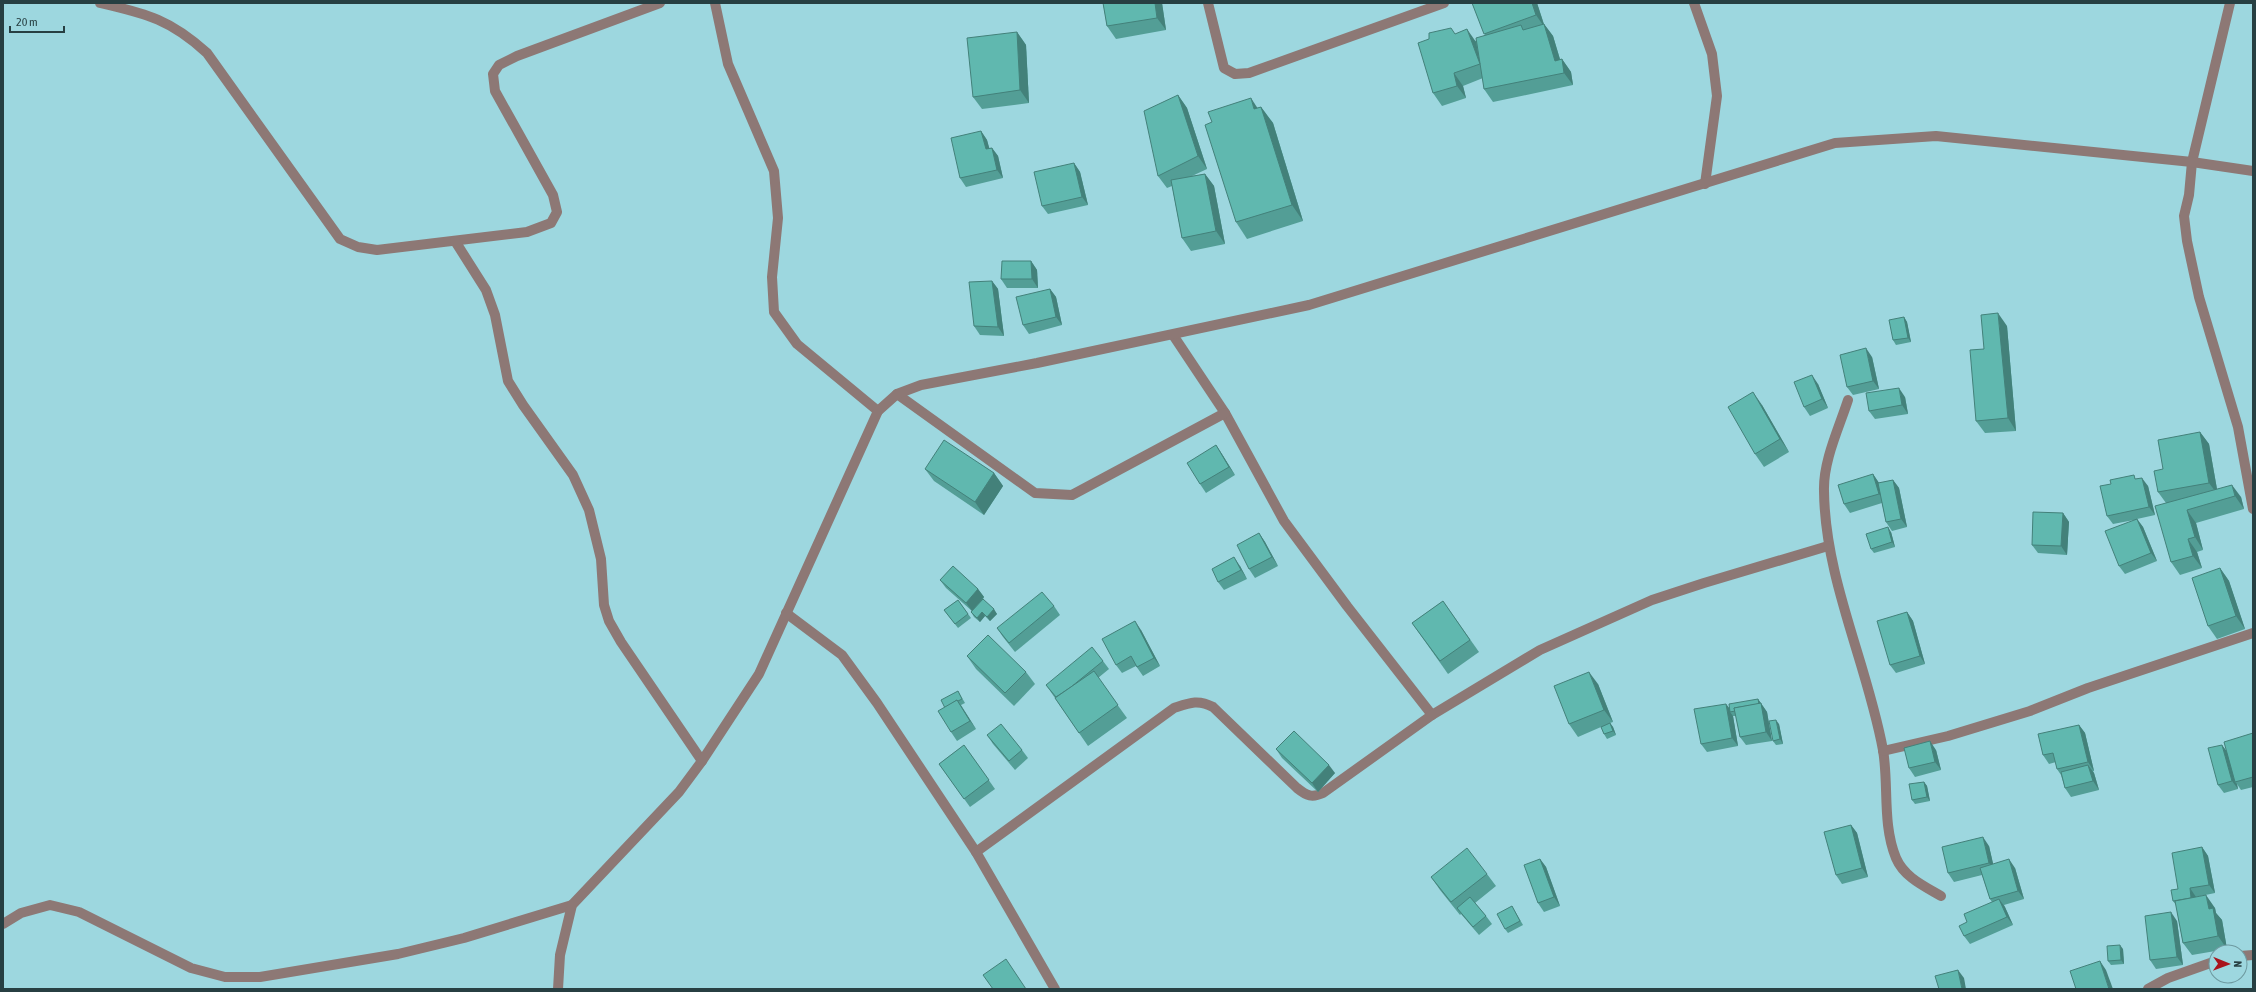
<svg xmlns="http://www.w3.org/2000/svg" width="2256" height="992" viewBox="0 0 2256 992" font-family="'Asap Condensed',sans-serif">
<rect width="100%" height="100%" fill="#9dd7df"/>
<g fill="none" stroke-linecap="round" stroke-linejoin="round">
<!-- minor -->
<g stroke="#8d7875" stroke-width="10">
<path d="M100,3C148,14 171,20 207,53L340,239L358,247L377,250L527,232L551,223L557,212L553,195L495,91L493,74L499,65L517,56L660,3"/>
<polyline points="715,3 728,64 774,171 778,218 772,277 774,312 797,344 878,411"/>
<polyline points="1208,3 1224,68 1235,74 1249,73 1444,3"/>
<polyline points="1694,3 1712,54 1717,96 1705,184"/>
<polyline points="2230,3 2192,162 2189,195 2184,216 2187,241 2199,297 2238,427 2253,509"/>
<polyline points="455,241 486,290 495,315 508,381 523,405 573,475 589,510 601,559 604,605 609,621 621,642 702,761"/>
<polyline points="1173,335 1225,413 1284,521 1347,606 1432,715"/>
<polyline points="897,394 1035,493 1072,495 1225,413"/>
<path d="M1848,400C1839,428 1823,461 1824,491C1825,580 1867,663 1883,750C1889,785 1882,824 1896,858C1904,877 1924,886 1941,896"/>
<polyline points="786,613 842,655 877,703 976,852 1055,989"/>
<polyline points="1883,751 1948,736 2030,711 2088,688 2253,633"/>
<path d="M976,852L1174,708C1189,703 1198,699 1213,707L1297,788C1307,796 1312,798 1323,793L1432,715L1540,650L1652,600L1704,583L1828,546"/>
<polyline points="3,924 21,913 50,905 79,912 191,968 225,977 260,977 398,954 464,938 572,905"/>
<polyline points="2240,956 2253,955"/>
<polyline points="558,989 560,955 572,905 679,792 702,761 759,674 878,411 897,394 921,385 1037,363 1309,305 1835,143 1936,136 2192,162 2253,171"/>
<polyline points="2148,989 2168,978 2216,961"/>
</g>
</g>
<!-- wall -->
<g fill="#539e96">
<polygon points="1103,3 1162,3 1166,30 1116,39 1107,26"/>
<polygon points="1472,3 1537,3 1544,24 1553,36 1560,59 1562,59 1571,72 1573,85 1493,102 1484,89 1483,78 1463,86 1466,98 1442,106 1433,93 1455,34 1476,41 1485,35"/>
<polygon points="1017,32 1026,45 1029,103 982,109 973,97"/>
<polygon points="1178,95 1187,108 1207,169 1192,176 1205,174 1214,186 1225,244 1191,251 1182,238 1172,186 1167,188 1158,176"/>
<polygon points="1261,107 1273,123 1303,221 1247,239 1236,222 1257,108"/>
<polygon points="981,131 987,140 989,148 992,148 998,156 1003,178 966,187 960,178"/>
<polygon points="1074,163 1080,172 1088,205 1048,214 1042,206"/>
<polygon points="1031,261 1037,270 1038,288 1007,288 1001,279"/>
<polygon points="992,281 998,289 1004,336 980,335 974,326"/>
<polygon points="1050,289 1056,297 1062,325 1029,334 1023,325"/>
<polygon points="1904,317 1907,322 1911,342 1896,345 1893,340"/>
<polygon points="2007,326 2016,431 1985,433 1976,421 1984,349"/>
<polygon points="1872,357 1879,389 1853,395 1847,387"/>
<polygon points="1818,384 1828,408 1810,416 1804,407"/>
<polygon points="1905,397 1908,414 1875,419 1869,411"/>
<polygon points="1762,405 1789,452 1764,467 1755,454"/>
<polygon points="2200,432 2209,444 2217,489 2241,497 2244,509 2196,523 2203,550 2197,552 2202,568 2180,575 2171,562 2166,503 2158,492 2163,469"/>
<polygon points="1216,445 1235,475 1206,493 1200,484"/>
<polygon points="925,469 994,473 1003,486 984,515 934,481"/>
<polygon points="1873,474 1879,483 1893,480 1899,488 1907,527 1892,531 1886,522 1882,503 1850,513 1844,504"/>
<polygon points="2137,479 2148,486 2155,515 2137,519 2143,527 2157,561 2125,574 2119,566 2134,520 2113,524 2107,516"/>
<polygon points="2063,513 2069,522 2067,555 2038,553 2032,545"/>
<polygon points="1891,532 1895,547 1874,553 1871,549"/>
<polygon points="1259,533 1265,542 1278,566 1255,578 1249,569"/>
<polygon points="1240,566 1247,579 1224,590 1218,582"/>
<polygon points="2220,568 2229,581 2245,629 2217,639 2208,626"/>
<polygon points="940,580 978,589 984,597 983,599 997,614 990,621 985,616 980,622 974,617 971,612 972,611 946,588"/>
<polygon points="958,600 971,618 958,628 944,610"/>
<polygon points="1443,601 1479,652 1448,674 1412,623"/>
<polygon points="1054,606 1060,615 1015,652 1003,637 997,628"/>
<polygon points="1907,612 1913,621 1925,664 1896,673 1890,665"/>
<polygon points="1141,630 1160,666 1143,676 1136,666 1122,673 1116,665"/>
<polygon points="967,656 1026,672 1035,684 1014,706 976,669"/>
<polygon points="1103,661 1109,669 1098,678 1127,718 1088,746 1046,685"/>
<polygon points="1598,684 1613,722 1610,723 1613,727 1616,735 1607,739 1604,734 1601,727 1578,737 1569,724"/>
<polygon points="958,691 965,703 961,705 976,729 957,741 951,732 945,708"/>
<polygon points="1758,699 1767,712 1772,741 1746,745 1740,737 1736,716 1733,716 1738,746 1707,752 1701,744 1726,704 1730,709"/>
<polygon points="1779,724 1783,744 1776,745 1773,741"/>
<polygon points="2079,725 2085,733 2094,771 2093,771 2094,773 2099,790 2071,797 2065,788 2061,775 2057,769 2056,762 2049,764 2043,755"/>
<polygon points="2253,733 2253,787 2241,790 2237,784 2238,789 2224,793 2218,785 2222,745 2226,751"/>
<polygon points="987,735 1022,750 1028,758 1015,770 993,744"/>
<polygon points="964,745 995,789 970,807 939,764"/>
<polygon points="1276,749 1335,773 1318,792 1282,758"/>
<polygon points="1936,750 1941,770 1915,777 1909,768"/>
<polygon points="1924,782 1927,786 1930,801 1915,804 1912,800"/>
<polygon points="1851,825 1857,833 1868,877 1842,884 1836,875"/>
<polygon points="1989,846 1993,864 2015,868 2024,899 2004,905 2013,925 1970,944 1964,936 1967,922 1992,902 1990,899 1982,875 1954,882 1948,873"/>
<polygon points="2202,847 2208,856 2215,893 2196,897 2215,908 2216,913 2222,920 2227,949 2192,955 2183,943 2176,905 2173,901"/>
<polygon points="1540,859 1546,867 1560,906 1544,912 1538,903"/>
<polygon points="1487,874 1496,886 1475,903 1486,916 1492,924 1479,935 1461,914 1460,915 1440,890 1431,877"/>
<polygon points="1512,906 1523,925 1508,933 1505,929"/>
<polygon points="2177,921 2183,965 2156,969 2150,960"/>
<polygon points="2123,949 2124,964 2111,965 2108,961"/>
</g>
<!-- shaded-wall -->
<g fill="#43817a">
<polygon points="1155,3 1162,3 1166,30 1157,18"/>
<polygon points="1532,3 1537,3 1545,28 1536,15"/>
<polygon points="1544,24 1553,36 1564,73 1555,61"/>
<polygon points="1467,29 1476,42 1480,64"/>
<polygon points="1017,32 1026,45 1029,103 1020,90"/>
<polygon points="1562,59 1571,72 1573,85 1564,73"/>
<polygon points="1454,73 1463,86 1466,98 1457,86"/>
<polygon points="1178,95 1187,108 1207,169 1198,156"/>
<polygon points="1251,98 1262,115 1254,109"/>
<polygon points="1261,107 1273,123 1303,221 1292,205"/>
<polygon points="981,131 987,140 992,158 986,149"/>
<polygon points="992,148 998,156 1003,178 997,170"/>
<polygon points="1074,163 1080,172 1088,205 1082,197"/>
<polygon points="1205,174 1214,186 1225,244 1216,231"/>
<polygon points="1031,261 1037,270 1038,288 1032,279"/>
<polygon points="992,281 998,289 1004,336 998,327"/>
<polygon points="1050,289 1056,297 1062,325 1056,317"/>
<polygon points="1998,313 2007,326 2016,431 2008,418"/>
<polygon points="1904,317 1907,322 1911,342 1908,338"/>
<polygon points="1866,348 1872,357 1879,389 1873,381"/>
<polygon points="1812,375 1818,384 1828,408 1822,399"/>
<polygon points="1899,388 1905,397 1908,414 1902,405"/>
<polygon points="1753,392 1762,405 1789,452 1780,439"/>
<polygon points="2200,432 2209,444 2218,495 2209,483"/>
<polygon points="1216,445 1222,454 1235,475 1229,467"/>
<polygon points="994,473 1003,486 984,515 975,502"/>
<polygon points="1873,474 1879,483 1885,502 1879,494"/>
<polygon points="2142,478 2148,486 2155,515 2149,507"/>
<polygon points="1893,480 1899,488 1907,527 1901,519"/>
<polygon points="2232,485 2241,497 2244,509 2235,496"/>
<polygon points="2187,510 2196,523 2203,550 2195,537"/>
<polygon points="2063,513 2069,522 2067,555 2061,546"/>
<polygon points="2137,519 2143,527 2157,561 2151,553"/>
<polygon points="1888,527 1891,532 1895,547 1892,542"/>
<polygon points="1259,533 1265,542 1278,566 1272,557"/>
<polygon points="2188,539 2197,552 2202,568 2193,556"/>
<polygon points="1234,557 1240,566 1247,579 1241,570"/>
<polygon points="2220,568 2229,581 2245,629 2236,616"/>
<polygon points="978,589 984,597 972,611 966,603"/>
<polygon points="994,609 997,614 990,621 987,617"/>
<polygon points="982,612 985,616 980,622 977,618"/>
<polygon points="1907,612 1913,621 1925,664 1920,656"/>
<polygon points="1135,621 1141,630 1160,666 1154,658"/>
<polygon points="1589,672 1598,684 1613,722 1604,710"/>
<polygon points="1758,699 1767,712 1772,741 1766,732"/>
<polygon points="957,700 963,709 976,729 970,721"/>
<polygon points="1726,704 1732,712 1730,712 1733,716 1738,746 1732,738"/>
<polygon points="1776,720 1779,724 1783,744 1780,739"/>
<polygon points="1610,723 1613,727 1616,735 1613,731"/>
<polygon points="2079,725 2085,733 2094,771 2088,762"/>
<polygon points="1930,741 1936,750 1941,770 1935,762"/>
<polygon points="2222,745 2228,753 2235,782 2237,784 2238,789 2232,781"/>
<polygon points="1329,765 1335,773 1318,792 1312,783"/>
<polygon points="2088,765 2094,773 2099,790 2093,781"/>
<polygon points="1924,782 1927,786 1930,801 1927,797"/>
<polygon points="1851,825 1857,833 1868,877 1862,868"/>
<polygon points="1983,837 1989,846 1995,872 1989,863"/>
<polygon points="2202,847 2208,856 2215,893 2209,885"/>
<polygon points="1540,859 1546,867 1560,906 1554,897"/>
<polygon points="2009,859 2015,868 2024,899 2018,891"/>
<polygon points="2190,888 2196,897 2197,906 2191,898"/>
<polygon points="2206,895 2215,908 2216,913 2222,920 2227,949 2218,936 2209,909"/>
<polygon points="1999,899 2005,907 2013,925 2007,917"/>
<polygon points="2171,912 2177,921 2183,965 2177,957"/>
<polygon points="2120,945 2123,949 2124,964 2121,960"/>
<polygon points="2100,961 2106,970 2113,989 2109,989"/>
<polygon points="1958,970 1964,978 1966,989 1962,989"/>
</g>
<!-- building -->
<g fill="#60b8af" stroke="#43817a">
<polygon points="1103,3 1155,3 1157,18 1107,26"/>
<polygon points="1472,3 1532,3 1536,15 1484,34"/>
<polygon points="1544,24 1555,61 1562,59 1564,73 1484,89 1476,38 1521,25 1523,30"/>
<polygon points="1451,28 1455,34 1467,29 1480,64 1454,73 1457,86 1433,93 1418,43 1429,39 1429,33"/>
<polygon points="1017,32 1020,90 973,97 967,38"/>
<polygon points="1178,95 1198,156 1158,176 1144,111"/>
<polygon points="1251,98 1254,109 1261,107 1292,205 1236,222 1205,125 1212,122 1208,112"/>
<polygon points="981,131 986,149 992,148 997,170 960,178 951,138"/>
<polygon points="1074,163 1082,197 1042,206 1034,172"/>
<polygon points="1205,174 1216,231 1182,238 1171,180"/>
<polygon points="1002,261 1031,261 1032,279 1001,279"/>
<polygon points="992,281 998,327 974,326 969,282"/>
<polygon points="1050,289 1056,317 1023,325 1016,297"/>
<polygon points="1998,313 2008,418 1976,421 1970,350 1984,349 1981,315"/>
<polygon points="1904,317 1908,338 1893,340 1889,320"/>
<polygon points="1866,348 1873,381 1847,387 1840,355"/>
<polygon points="1812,375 1822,399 1804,407 1794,382"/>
<polygon points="1899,388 1902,405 1869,411 1866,393"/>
<polygon points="1753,392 1780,439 1755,454 1728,407"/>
<polygon points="2200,432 2209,483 2158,492 2154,471 2163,469 2158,440"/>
<polygon points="944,440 994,473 975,502 925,469"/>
<polygon points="1216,445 1229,467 1200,484 1187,463"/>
<polygon points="1873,474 1879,494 1844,504 1838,485"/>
<polygon points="2134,475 2135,479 2142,478 2149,507 2107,516 2100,486 2111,484 2110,480"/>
<polygon points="1893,480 1901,519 1886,522 1878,483"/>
<polygon points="2232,485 2235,496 2187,510 2195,537 2188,539 2193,556 2171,562 2155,506"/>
<polygon points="2033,512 2063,513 2061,546 2032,545"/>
<polygon points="2137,519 2151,553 2119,566 2105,531"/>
<polygon points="1888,527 1892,542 1871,549 1866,534"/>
<polygon points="1259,533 1272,557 1249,569 1237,545"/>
<polygon points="1234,557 1241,570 1218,582 1212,569"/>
<polygon points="953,566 978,589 966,603 940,580"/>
<polygon points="2220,568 2236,616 2208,626 2192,578"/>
<polygon points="1042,592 1054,606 1009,643 997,628"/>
<polygon points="983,599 994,609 987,617 982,612 977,618 971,612"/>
<polygon points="958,600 968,614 955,624 944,610"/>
<polygon points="1443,601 1470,640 1440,661 1412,623"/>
<polygon points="1907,612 1920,656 1890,665 1877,621"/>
<polygon points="1135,621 1154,658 1137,667 1131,656 1116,665 1102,639"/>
<polygon points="988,635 1026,672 1005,693 967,656"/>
<polygon points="1092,647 1103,661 1071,687 1056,697 1046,685"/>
<polygon points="1094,671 1118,705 1079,733 1055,698"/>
<polygon points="1589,672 1604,710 1569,724 1554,686"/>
<polygon points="958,691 962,699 958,701 957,700 945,708 941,700"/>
<polygon points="1758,699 1759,704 1734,708 1735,711 1730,712 1729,704"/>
<polygon points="957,700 970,721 951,732 938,711"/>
<polygon points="1761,703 1766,732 1740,737 1734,708"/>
<polygon points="1726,704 1732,738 1701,744 1694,709"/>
<polygon points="1776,720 1780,739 1773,741 1769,721"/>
<polygon points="1610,723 1613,731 1604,734 1601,727"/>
<polygon points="1001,724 1022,750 1009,761 987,735"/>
<polygon points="2079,725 2088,762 2057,769 2053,753 2043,755 2038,734"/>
<polygon points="1294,731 1329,765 1312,783 1276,749"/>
<polygon points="2253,733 2253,777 2235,782 2224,742"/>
<polygon points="1930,741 1935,762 1909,768 1904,748"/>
<polygon points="964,745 989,780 964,799 939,764"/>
<polygon points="2222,745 2232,781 2218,785 2208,748"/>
<polygon points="2088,765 2093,781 2065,788 2061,772"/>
<polygon points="1924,782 1927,797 1912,800 1909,784"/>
<polygon points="1851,825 1862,868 1836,875 1824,832"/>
<polygon points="1983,837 1989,863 1948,873 1942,847"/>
<polygon points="2202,847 2209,885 2190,888 2191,898 2173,901 2171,890 2178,889 2172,853"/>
<polygon points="1467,848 1487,874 1451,902 1431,877"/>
<polygon points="1540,859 1554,897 1538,903 1524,865"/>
<polygon points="2009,859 2018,891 1990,899 1980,868"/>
<polygon points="2206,895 2209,909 2213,908 2218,936 2183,943 2175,901"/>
<polygon points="1470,897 1486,916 1473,927 1457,908"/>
<polygon points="1999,899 2007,917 1964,936 1959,926 1967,922 1964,914"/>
<polygon points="1512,906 1520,921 1505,929 1497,914"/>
<polygon points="2171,912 2177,957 2150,960 2145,916"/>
<polygon points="2120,945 2121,960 2108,961 2107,946"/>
<polygon points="1006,959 1026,989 993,989 983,975"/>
<polygon points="2100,961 2109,989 2076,989 2070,971"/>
<polygon points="1958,970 1962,989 1939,989 1935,976"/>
</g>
<!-- border -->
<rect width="2256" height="992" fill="none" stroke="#273f42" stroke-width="8"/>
<!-- north arrow -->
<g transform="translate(2228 964) rotate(91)"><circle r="19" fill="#9dd7df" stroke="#6e9aa0"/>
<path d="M0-3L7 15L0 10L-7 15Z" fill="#a9141c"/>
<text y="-6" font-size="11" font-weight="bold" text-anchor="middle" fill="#273f42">N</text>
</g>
<!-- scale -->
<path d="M10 26v6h54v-6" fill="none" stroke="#273f42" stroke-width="2"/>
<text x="16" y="26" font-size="12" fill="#273f42" stroke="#9dd7df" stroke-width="3" paint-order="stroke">20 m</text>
</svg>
